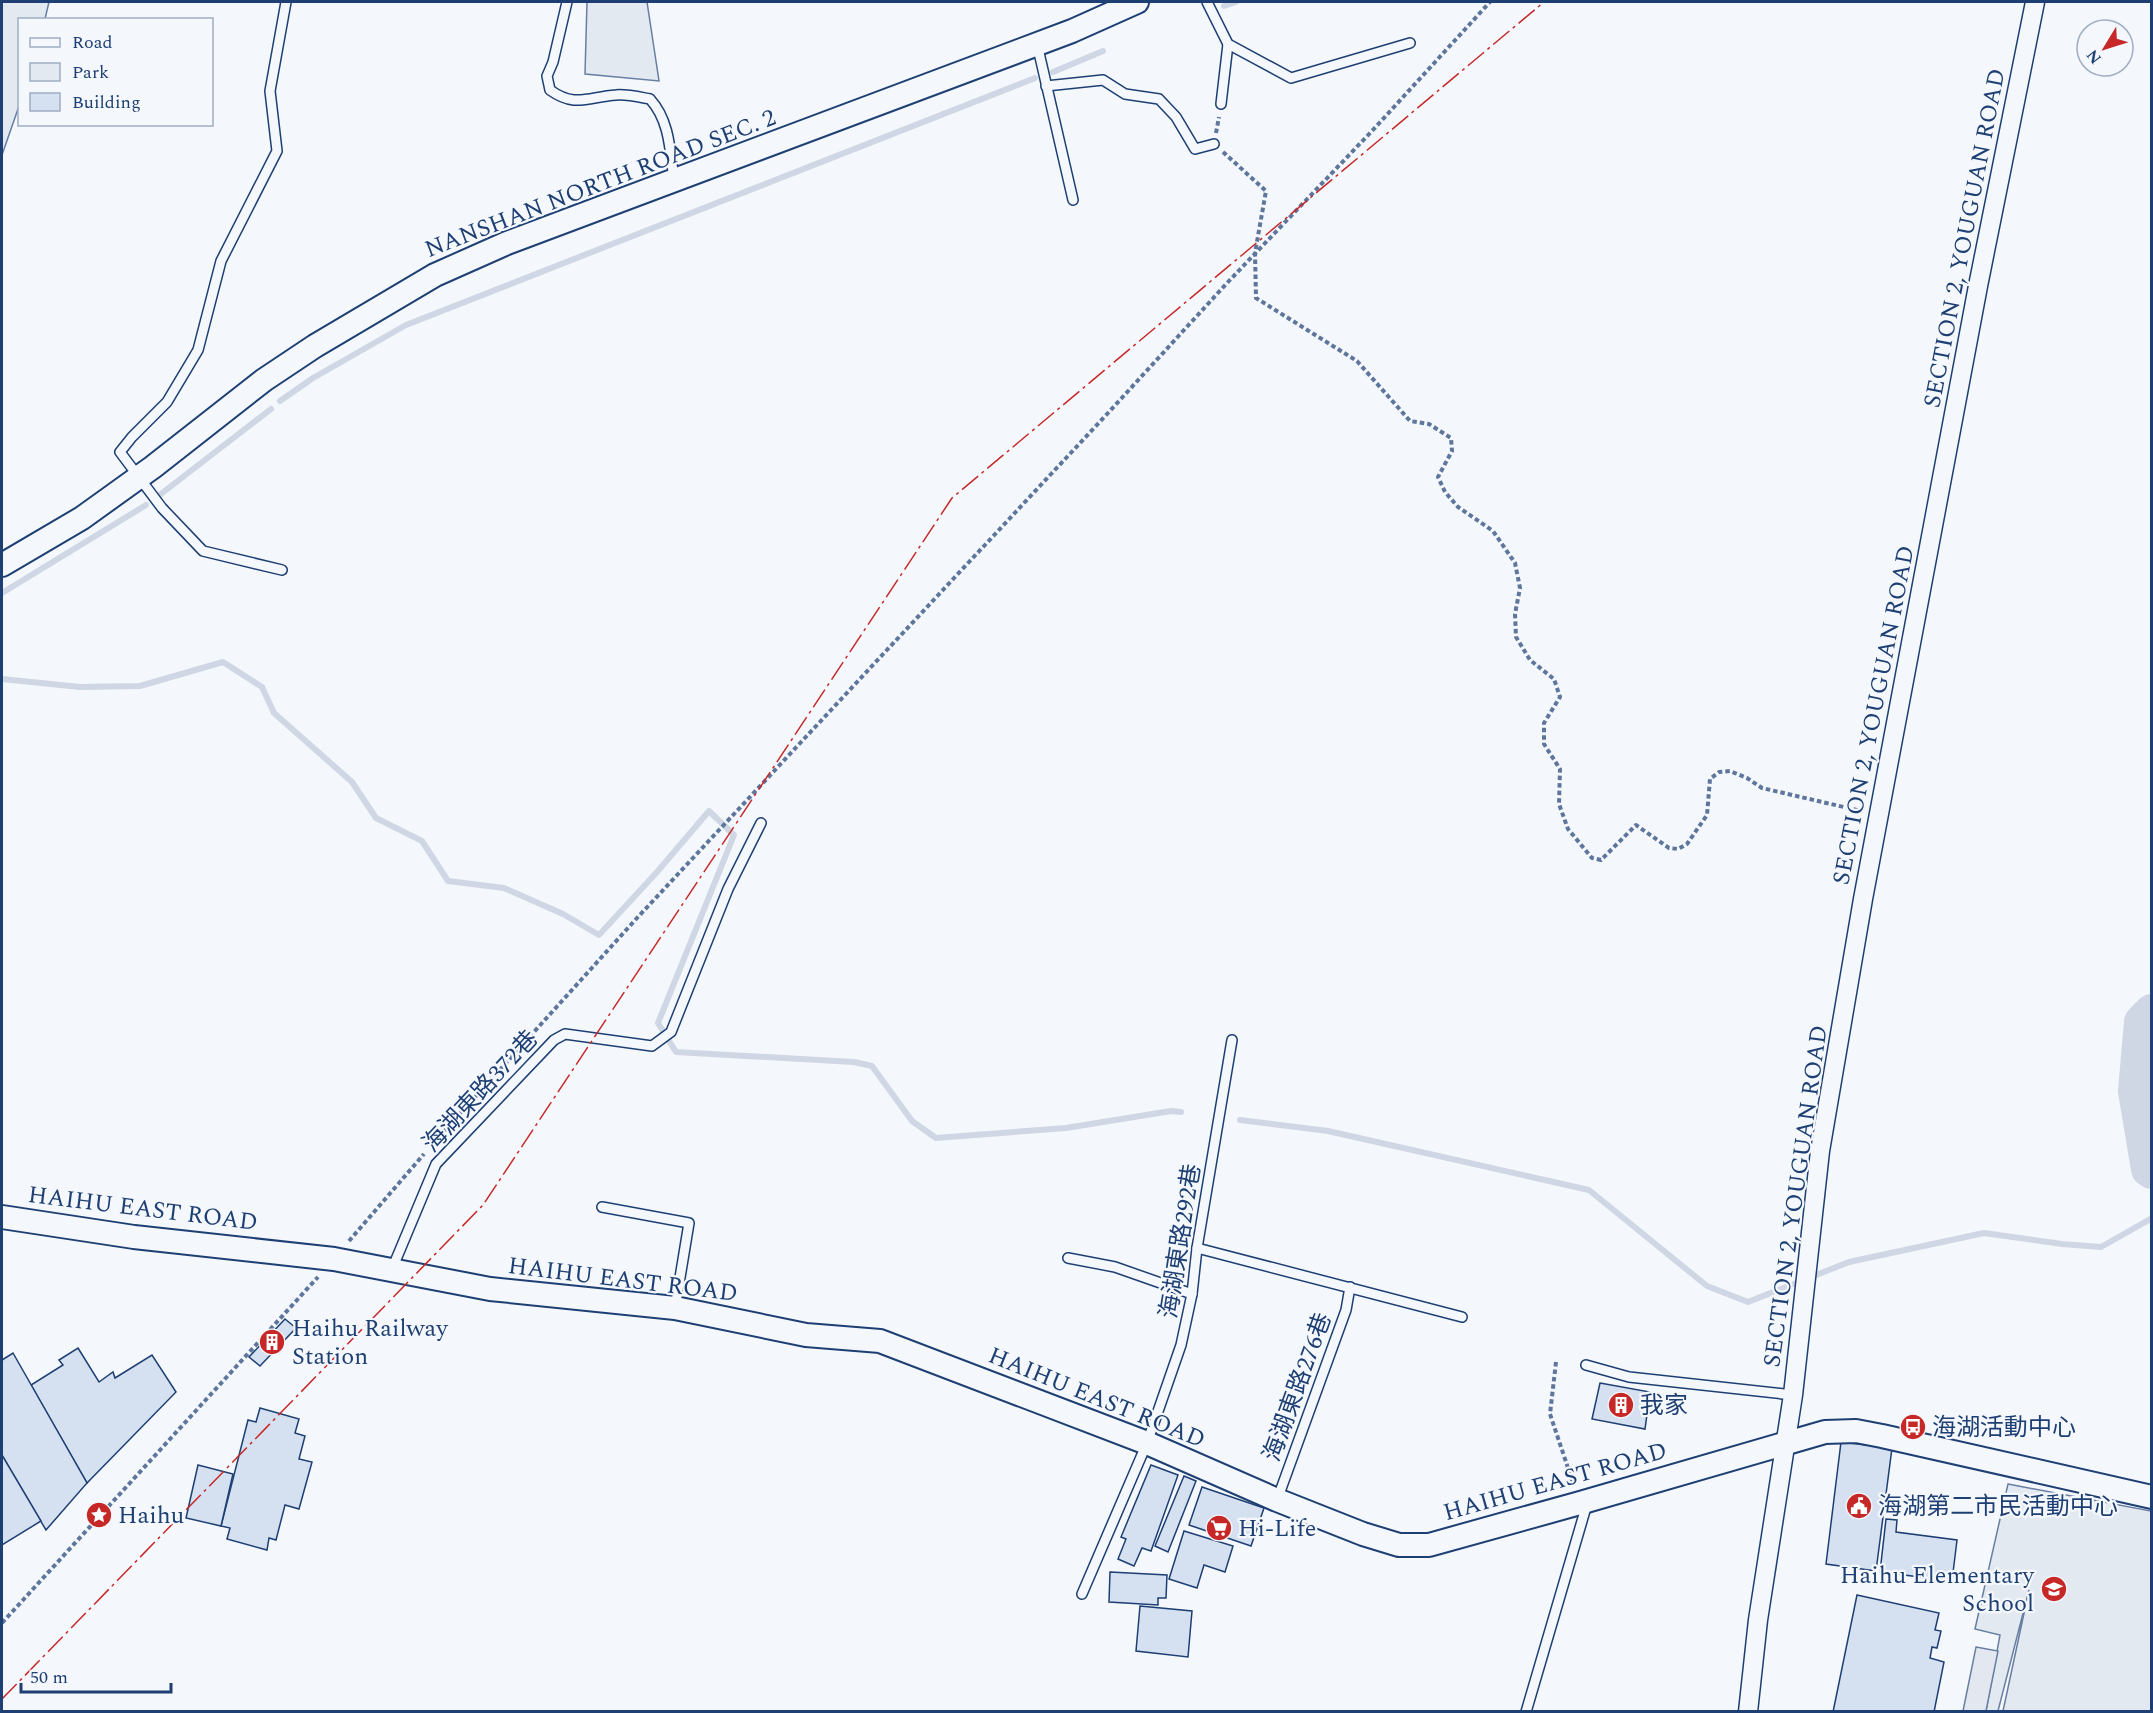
<svg xmlns="http://www.w3.org/2000/svg" width="2153" height="1713" viewBox="0 0 2153 1713" font-family="Spectral,'Noto Sans TC',serif">
<rect width="100%" height="100%" fill="#f4f7fb"/>
<!-- green -->
<g fill="#e3e9f0" stroke="#687fa3" stroke-width="1.5">
<polygon points="2,2 49,2 45,19 20,20 19,106 2,155"/>
<polygon points="587,2 647,2 659,81 585,74"/>
<polygon points="2008,1484 2151,1511 2151,1711 2003,1711 2029,1590 1998,1711 1986,1711 2000,1635 1975,1629"/>
</g>
<!-- parking -->
<polygon fill="#e3e8f0" stroke="#687fa3" stroke-width="1.5" points="1976,1647 1998,1651 1986,1711 1963,1711"/>
<g fill="none" stroke-linecap="round" stroke-linejoin="round">
<!-- stream -->
<g stroke="#cfd7e4" stroke-width="6">
<polyline points="1224,6 1236,2"/>
<polyline points="1053,72 1103,51"/>
<polyline points="280,401 313,378 406,325 1035,78"/>
<polyline points="157,497 271,409"/>
<polyline points="2,593 146,505"/>
<polyline points="2,679 80,687 140,686 223,662 262,687 274,713 352,782 376,818 422,841 448,881 504,888 563,914 599,935 657,872 709,811 734,835 658,1023 676,1052 854,1062 872,1066 912,1121 936,1138 1066,1128 1171,1111 1181,1112"/>
<polyline points="1240,1120 1328,1131 1589,1190 1707,1286 1748,1302 1849,1262 1984,1233 2062,1244 2101,1247 2152,1218"/>
</g>
<!-- river -->
<polyline stroke="#cfd7e4" stroke-width="36" points="2152,1012 2142,1022 2136,1091 2149,1169 2152,1171"/>
</g>
<!-- building -->
<g fill="#d5e0f0" stroke="#1d3f73" stroke-width="1.5">
<polygon points="285,1319 296,1328 260,1366 249,1357"/>
<polygon points="78,1348 99,1382 113,1372 115,1378 152,1355 176,1392 87,1483 31,1385 63,1365 59,1360"/>
<polygon points="13,1353 87,1483 46,1530 2,1456 2,1360"/>
<polygon points="1600,1383 1650,1392 1645,1429 1592,1419"/>
<polygon points="260,1408 299,1419 295,1433 305,1436 299,1459 312,1462 299,1509 285,1505 276,1540 269,1538 267,1550 227,1539 230,1528 221,1526 248,1420 256,1422"/>
<polygon points="1841,1442 1892,1448 1876,1571 1826,1564"/>
<polygon points="2,1455 41,1521 2,1545"/>
<polygon points="198,1465 233,1474 221,1526 186,1518"/>
<polygon points="1151,1465 1178,1475 1151,1551 1142,1548 1134,1566 1118,1559 1126,1539 1121,1537"/>
<polygon points="1184,1476 1196,1481 1168,1552 1155,1546"/>
<polygon points="1202,1487 1264,1508 1251,1546 1189,1525"/>
<polygon points="1886,1519 1897,1520 1896,1532 1957,1540 1952,1581 1880,1572"/>
<polygon points="1184,1531 1233,1546 1225,1572 1204,1565 1197,1588 1169,1579"/>
<polygon points="1110,1572 1167,1575 1166,1598 1158,1598 1158,1605 1109,1602"/>
<polygon points="1857,1595 1939,1613 1935,1630 1941,1631 1937,1648 1932,1647 1930,1658 1944,1662 1934,1712 1833,1712"/>
<polygon points="1140,1606 1192,1611 1188,1657 1136,1651"/>
</g>
<g fill="none" stroke-linecap="round" stroke-linejoin="round">
<!-- service casing -->
<g stroke="#1d3f73" stroke-width="12">
<g id="service">
<path d="M567,2L553,62L547,76L550,90C575,108 588,97 616,95C626,94 639,97 650,99C670,121 670,151 674,180"/>
<polyline points="1207,2 1228,44 1291,78 1410,43"/>
<polyline points="1037,44 1073,200"/>
<polyline points="1046,86 1103,80 1125,94 1159,99 1176,117 1195,149 1214,144"/>
<polyline points="1221,104 1228,44"/>
<polyline points="282,570 203,551 162,508 120,452 132,437 167,402 198,350 221,261 277,151 270,91 286,2"/>
<polyline points="602,1207 689,1223 675,1308"/>
<polyline points="1197,1248 1462,1317"/>
<polyline points="1068,1258 1115,1267 1192,1294"/>
<polyline points="392,1269 436,1164 554,1040 565,1034 652,1046 671,1032 728,889 761,823"/>
<polyline points="1586,1365 1629,1377 1793,1395"/>
<polyline points="1277,1500 1346,1310 1350,1287"/>
<polyline points="1082,1594 1147,1443 1181,1345 1192,1294 1197,1248 1232,1040"/>
<polyline points="1526,1712 1587,1504"/>
</g>
</g>
<!-- minor casing -->
<g stroke="#1d3f73" stroke-width="21">
<polyline id="minor" points="1748,1712 1758,1620 1793,1395 1820,1151 1863,899 1978,286 2035,2"/>
</g>
<!-- tertiary casing -->
<g stroke="#1d3f73" stroke-width="26">
<g id="tertiary">
<polyline points="2,565 82,518 153,467 264,380 315,346 435,275 507,243 1072,31 1137,2"/>
<polyline points="2,1217 134,1237 334,1259 490,1289 675,1308 806,1335 880,1341 1147,1443 1277,1500 1363,1534 1399,1545 1429,1545 1580,1503 1825,1432 1856,1431 1882,1436 2152,1497"/>
</g>
</g>
<!-- path -->
<g stroke="#5e769c" stroke-width="4" stroke-dasharray="4.5 3" stroke-linecap="butt">
<polyline points="1216,133 1219,117"/>
<polyline points="1223,152 1266,191 1255,253 1256,298 1357,361 1410,421 1429,424 1451,438 1452,451 1438,477 1445,492 1458,507 1493,531 1515,563 1520,588 1515,614 1516,637 1530,660 1554,679 1560,697 1544,723 1544,744 1560,769 1559,804 1568,829 1592,858 1601,860 1636,825 1669,848 1678,849 1687,844 1707,815 1710,779 1719,772 1730,771 1747,778 1762,788 1861,811"/>
<polyline points="439,1137 637,918 1108,413 1228,282 1372,131 1490,2"/>
<polyline points="349,1241 424,1154"/>
<polyline points="1556,1362 1550,1414 1573,1483"/>
<polyline points="2,1623 318,1277"/>
</g>
<!-- service -->
<use href="#service" stroke="#f4f7fb" stroke-width="9"/>
<!-- minor -->
<use href="#minor" stroke="#f4f7fb" stroke-width="18"/>
<!-- tertiary -->
<use href="#tertiary" stroke="#f4f7fb" stroke-width="22"/>
<!-- power -->
<polyline stroke="#c62828" stroke-width="1.5" stroke-dasharray="21 4.5 3 4.5" stroke-linecap="butt" points="2,1699 483,1205 952,498 1544,2"/>
</g>
<!-- icons -->
<defs>
<g id="building-disc" transform="scale(1.35)"><circle r="9.5" fill="#c62828" stroke="#f4f7fb"/><path d="M-4-6H4V6H1V3H-1V6H-4ZM-2.5-4.3h1.7v1.8h-1.7ZM.8-4.3h1.7v1.8H.8ZM-2.5-1h1.7V.8h-1.7ZM.8-1h1.7V.8H.8Z" fill="#fff"/></g>
<g id="bus-disc" transform="scale(1.35)"><circle r="9.5" fill="#c62828" stroke="#f4f7fb"/><path d="M-5-6H5V4H4V6H2V4H-2V6H-4V4H-5ZM-3.5-4V0h7V-4ZM-3.5 1.2v1.5H-2V1.2ZM2 1.2v1.5H3.5V1.2Z" fill="#fff"/></g>
<g id="civic-disc" transform="scale(1.35)"><circle r="9.5" fill="#c62828" stroke="#f4f7fb"/><path d="M-.6-6.5H3V-4.5H.6V-3L4-1V1h2V6H-6V1h2V-1L-.6-3ZM-1.2 2.5V6h2.4V2.5Z" fill="#fff"/></g>
<g id="sight-disc" transform="scale(1.35)"><circle r="9.5" fill="#c62828" stroke="#f4f7fb"/><path d="M0-6L1.8-2.2L6-1.7L2.9 1.2L3.7 5.4L0 3.3L-3.7 5.4L-2.9 1.2L-6-1.7L-1.8-2.2Z" fill="#fff"/></g>
<g id="supermarket-disc" transform="scale(1.35)"><circle r="9.5" fill="#c62828" stroke="#f4f7fb"/><path d="M-6-5.5h2.5l.6 2H6L4.5 2H-2.5L-4.4-4H-6ZM-1.5 3.2a1.3 1.3 0 1 0 .1 0ZM3 3.2a1.3 1.3 0 1 0 .1 0Z" fill="#fff"/></g>
<g id="school-disc" transform="scale(1.35)"><circle r="9.5" fill="#c62828" stroke="#f4f7fb"/><path d="M0-5L7-2L0 1L-7-2ZM-4 1L0 2.5L4 1V4Q0 6-4 4Z" fill="#fff"/></g>
</defs>
<g fill-rule="evenodd">
<use href="#building-disc" x="272" y="1342"/>
<use href="#building-disc" x="1621" y="1405"/>
<use href="#bus-disc" x="1913" y="1427"/>
<use href="#civic-disc" x="1859" y="1506"/>
<use href="#sight-disc" x="99" y="1515"/>
<use href="#supermarket-disc" x="1219" y="1528"/>
<use href="#school-disc" x="2054" y="1589"/>
</g>
<g text-anchor="middle" stroke-width="4.5" stroke-linejoin="round" paint-order="stroke">
<!-- street labels -->
<g font-size="24" fill="#1d3f73" stroke="#f4f7fb">
<text transform="translate(600 183) rotate(-21)" y="8">NANSHAN NORTH ROAD SEC. 2</text>
<text transform="translate(1964 238) rotate(-79)" y="8">SECTION 2, YOUGUAN ROAD</text>
<text transform="translate(1873 715) rotate(-79)" y="8">SECTION 2, YOUGUAN ROAD</text>
<text transform="translate(480 1091) rotate(-47)" y="8">海湖東路372巷</text>
<text transform="translate(1795 1196) rotate(-82)" y="8">SECTION 2, YOUGUAN ROAD</text>
<text transform="translate(143 1208) rotate(7)" y="8">HAIHU EAST ROAD</text>
<text transform="translate(1180 1241) rotate(-81)" y="8">海湖東路292巷</text>
<text transform="translate(623 1279) rotate(7)" y="8">HAIHU EAST ROAD</text>
<text transform="translate(1297 1387) rotate(-70)" y="8">海湖東路276巷</text>
<text transform="translate(1097 1397) rotate(22)" y="8">HAIHU EAST ROAD</text>
<text transform="translate(1555 1481) rotate(-16)" y="8">HAIHU EAST ROAD</text>
</g>
<!-- poi labels -->
<g font-size="24" fill="#1d3f73" stroke="#f4f7fb" text-anchor="start">
<text x="292" y="1336">Haihu Railway<tspan x="292" dy="28">Station</tspan></text>
<text x="1640" y="1413">我家</text>
<text x="1932" y="1435">海湖活動中心</text>
<text x="1878" y="1514">海湖第二市民活動中心</text>
<text x="118" y="1523">Haihu</text>
<text x="1238" y="1536">Hi-Life</text>
<text x="2034" y="1583" text-anchor="end">Haihu Elementary<tspan x="2034" dy="28">School</tspan></text>
</g>
</g>
<!-- border -->
<rect width="2153" height="1713" fill="none" stroke="#1d3f73" stroke-width="6"/>
<!-- legend -->
<rect x="18" y="18" width="195" height="108" fill="#f4f7fb" stroke="#9eadc5" stroke-width="1.5"/>
<rect x="30" y="38" width="30" height="9" fill="#f4f7fb" stroke="#9eadc5" stroke-width="1.5"/>
<text x="72" y="48" font-size="18" fill="#1d3f73">Road</text>
<rect x="30" y="63" width="30" height="18" fill="#e3e9f0" stroke="#9eadc5" stroke-width="1.5"/>
<text x="72" y="78" font-size="18" fill="#1d3f73">Park</text>
<rect x="30" y="93" width="30" height="18" fill="#d5e0f0" stroke="#9eadc5" stroke-width="1.5"/>
<text x="72" y="108" font-size="18" fill="#1d3f73">Building</text>
<!-- north arrow -->
<g transform="translate(2105 48) rotate(232)"><circle r="28" fill="#f4f7fb" stroke="#9eadc5" stroke-width="1.5"/>
<path d="M0-4.5L10 22L0 15L-10 22Z" fill="#c62828"/>
<text y="-9" font-size="16" font-weight="bold" text-anchor="middle" fill="#1d3f73">N</text>
</g>
<!-- scale -->
<path d="M21 1683v9h150v-9" fill="none" stroke="#1d3f73" stroke-width="3"/>
<text x="30" y="1683" font-size="18" fill="#1d3f73" stroke="#f4f7fb" stroke-width="4.5" paint-order="stroke">50 m</text>
</svg>
